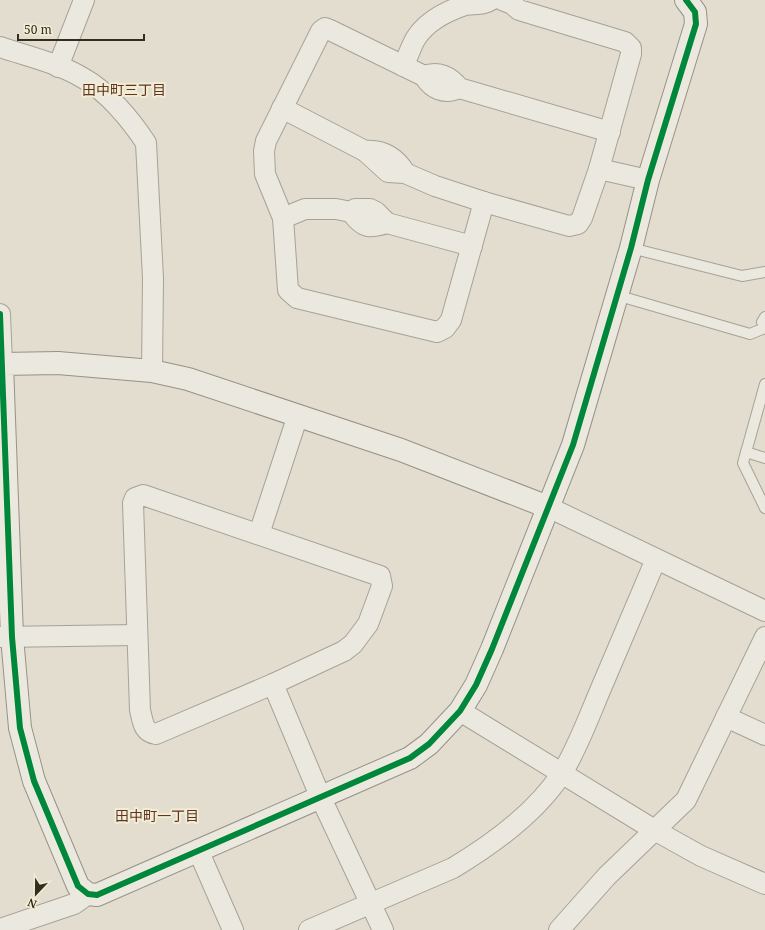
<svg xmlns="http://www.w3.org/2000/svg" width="765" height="930" viewBox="0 0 765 930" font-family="'Noto Serif','Noto Sans JP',serif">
<rect width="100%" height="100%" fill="#e2ddce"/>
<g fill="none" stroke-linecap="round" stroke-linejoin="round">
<!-- lane casing -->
<g stroke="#a7a297" stroke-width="12">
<g id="lane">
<polyline points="631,248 742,276 765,272"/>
<polyline points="616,295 750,334 765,328"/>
<polyline points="765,317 762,322 765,327"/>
<polyline points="765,384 743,463 765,508"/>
<polyline points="746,452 765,458"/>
</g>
</g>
<!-- street casing -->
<g stroke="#a7a297" stroke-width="22">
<g id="street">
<polyline points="502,0 512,4 519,10 625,42 631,48 631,54 599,169"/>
<path d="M0,47C27,56 58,63 83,78C107,91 131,120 146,143L153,278L152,371"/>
<path d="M403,66C408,57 411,46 416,38C427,21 447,11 465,5C475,3 482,6 491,0"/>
<polyline points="58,67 84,0"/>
<path d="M424,76C438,71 450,76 459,88L610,132"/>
<path d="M459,88C444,95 432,89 424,76L330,30L325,28L321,31L266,141L264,151L265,174L283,218L288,290L297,298L437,332L445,328L451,320L484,202"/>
<polyline points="282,108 365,151 388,172 405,173 435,186 484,202 569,226 578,224 582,218 599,169 648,180"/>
<path d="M365,151C382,149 397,158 405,173"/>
<path d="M351,212C363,228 368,229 387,223"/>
<polyline points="283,218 305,209 336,209 351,212 355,209 370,209 376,212 387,223 472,246"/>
<polyline points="0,314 2,364 0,364"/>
<path d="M143,495L380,576L382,586L368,624L353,644L344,651L273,684L156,734C143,732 143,722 140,710L133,503L135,498Z"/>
<polyline points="548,507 765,611"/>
<polyline points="259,534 298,415"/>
<polyline points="0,637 136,635"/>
<polyline points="273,684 320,796 383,930"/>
<polyline points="460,711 656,831 701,856 765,884"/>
<polyline points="726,717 765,735"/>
<polyline points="198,850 233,930"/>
<polyline points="0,929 74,904 88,894"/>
<path d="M309,930L453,868C493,844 536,813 562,773C576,751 589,717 599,693C618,648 637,603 656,559"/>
<polyline points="559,930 607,876 686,800 765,637"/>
</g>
</g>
<!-- secondary casing -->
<g stroke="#979286" stroke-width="24">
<polyline id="secondary" points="548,507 401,450 188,379 152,371 58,363 2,364 12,637 20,728 34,781 78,886 88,894 97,895 410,758 429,744 460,711 476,685 492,649 573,445 631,248 648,180 696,24 695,12 686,0"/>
</g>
<!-- lane -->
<use href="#lane" stroke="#eae8df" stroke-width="10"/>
<!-- street -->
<use href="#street" stroke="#eae8df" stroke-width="20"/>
<!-- secondary -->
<use href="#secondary" stroke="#eae8df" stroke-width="22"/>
<!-- cycleway casing -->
<g stroke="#f3ecd5" stroke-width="8">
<polyline id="cycleway" points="0,314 12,637 20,728 34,781 78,886 88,894 97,895 410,758 429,744 460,711 476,685 492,649 573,445 631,248 648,180 696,24 695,12 686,0"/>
</g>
<!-- cycleway -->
<use href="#cycleway" stroke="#00873e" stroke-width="6"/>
</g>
<g text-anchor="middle" stroke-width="4" stroke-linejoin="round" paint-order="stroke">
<!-- neighbourhood labels -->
<g font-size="14" fill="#5f3423" stroke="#f3ecd5">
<text x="124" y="95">田中町三丁目</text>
<text x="157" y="821">田中町一丁目</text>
</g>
</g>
<!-- north arrow -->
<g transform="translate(36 894) rotate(202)" stroke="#f3ecd5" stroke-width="3" paint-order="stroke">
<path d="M0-3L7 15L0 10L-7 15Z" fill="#352c20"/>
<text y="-6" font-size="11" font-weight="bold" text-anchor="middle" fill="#352c20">N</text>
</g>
<!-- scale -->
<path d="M18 34v6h126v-6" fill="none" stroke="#352c20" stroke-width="2"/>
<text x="24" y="34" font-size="12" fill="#352c20" stroke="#f3ecd5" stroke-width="3" paint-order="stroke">50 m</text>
</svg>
